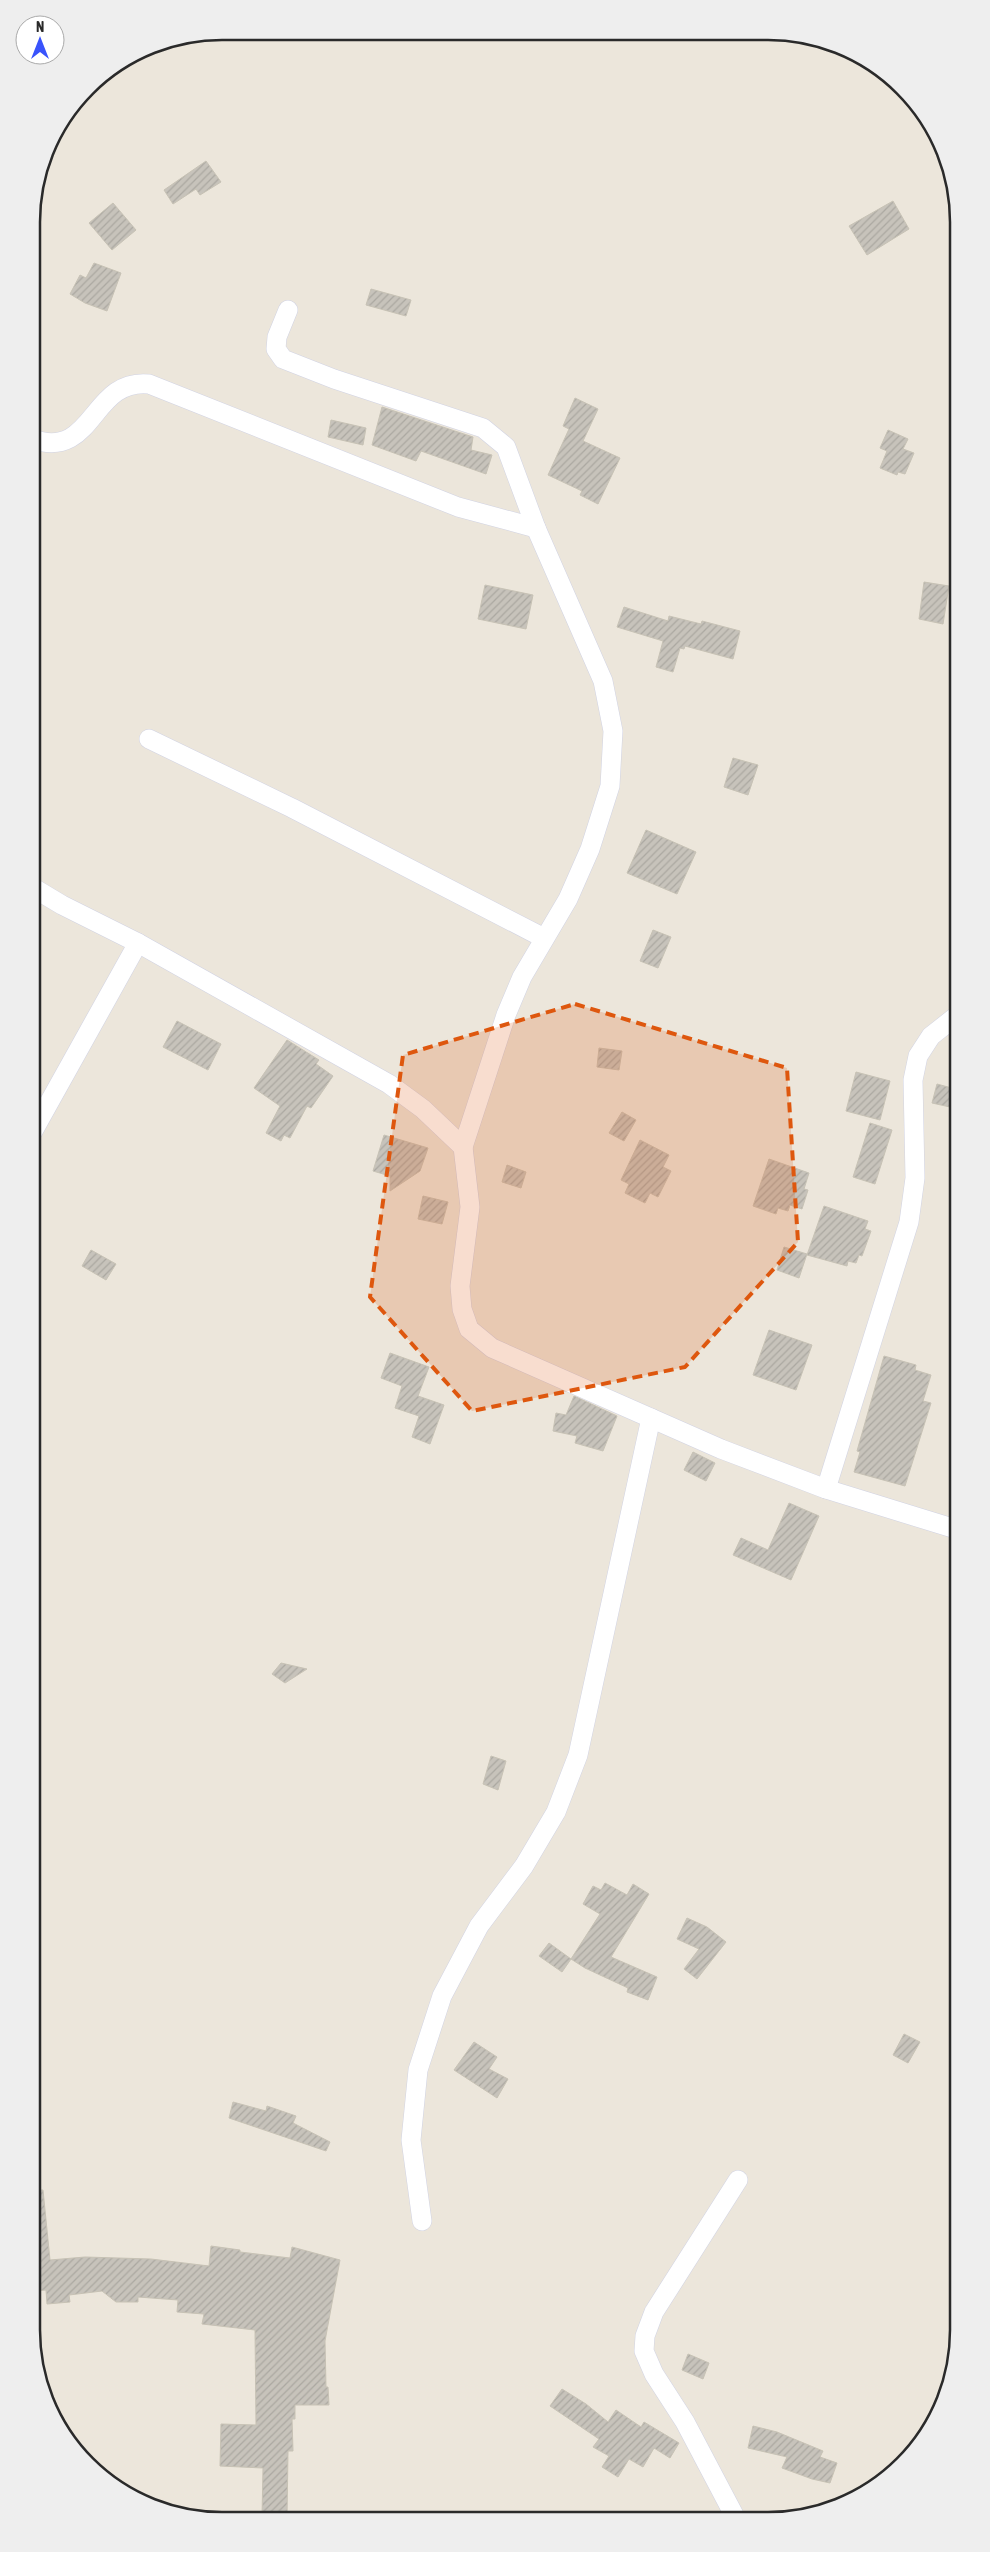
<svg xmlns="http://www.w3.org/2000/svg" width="990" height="2552" viewBox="0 0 990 2552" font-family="'Asap Condensed',sans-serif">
<defs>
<pattern id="building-hatch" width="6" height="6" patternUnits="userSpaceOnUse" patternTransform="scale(1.25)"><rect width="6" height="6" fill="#c7c3bb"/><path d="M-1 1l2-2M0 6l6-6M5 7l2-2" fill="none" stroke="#aba8a1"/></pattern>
</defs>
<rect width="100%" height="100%" fill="#ece6db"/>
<!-- building -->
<g fill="url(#building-hatch)" stroke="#c7c2b5">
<polygon points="206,161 221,182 200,195 196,189 173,204 164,190"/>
<polygon points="893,201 909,229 867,255 849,226"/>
<polygon points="113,203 136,230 112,250 89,223"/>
<polygon points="94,263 121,273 107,311 85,303 70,294 80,275 86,278"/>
<polygon points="371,289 411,300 406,316 366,305"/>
<polygon points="575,398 598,409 583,441 620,458 598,504 580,495 582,491 548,475 569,429 563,426"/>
<polygon points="382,407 473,437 471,450 492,455 486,474 421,451 416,461 372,445"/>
<polygon points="331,420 366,428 363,445 328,437"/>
<polygon points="888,430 908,439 903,449 914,453 905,474 898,472 897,475 880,468 887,451 880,448"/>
<polygon points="924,582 949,586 943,624 919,619"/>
<polygon points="485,585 533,595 526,629 478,619"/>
<polygon points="624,607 668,621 669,616 701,624 702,621 740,631 733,659 685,646 684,649 680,648 673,672 656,667 663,641 617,627"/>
<polygon points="733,758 758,765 748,795 724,787"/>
<polygon points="646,830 696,852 677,894 627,873"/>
<polygon points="653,930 671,937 658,968 640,961"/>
<polygon points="177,1021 221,1044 208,1070 163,1047"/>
<polygon points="287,1040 319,1060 316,1064 333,1076 311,1108 307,1106 290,1138 284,1135 281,1141 266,1133 280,1106 254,1088"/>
<polygon points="599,1048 622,1051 619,1070 597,1067"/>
<polygon points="856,1072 890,1081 880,1120 846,1111"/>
<polygon points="937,1084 959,1090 959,1109 932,1103"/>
<polygon points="622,1112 636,1120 624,1141 609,1133"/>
<polygon points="870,1123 892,1130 875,1184 853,1177"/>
<polygon points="384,1135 428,1148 420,1171 390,1191 390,1176 373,1171"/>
<polygon points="640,1140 669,1155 663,1167 671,1171 658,1197 650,1193 645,1203 625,1193 629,1184 621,1180"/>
<polygon points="769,1159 809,1173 804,1189 808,1190 802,1209 790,1205 788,1211 778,1208 776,1214 753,1206"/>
<polygon points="507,1165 526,1172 521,1188 502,1182"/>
<polygon points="423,1196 448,1202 442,1224 418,1219"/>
<polygon points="824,1206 868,1221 865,1229 871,1231 862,1256 859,1255 856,1263 848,1261 847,1266 807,1255"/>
<polygon points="784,1247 807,1254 799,1278 777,1270"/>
<polygon points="91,1250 116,1264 106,1280 82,1266"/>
<polygon points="769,1330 812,1345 796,1390 753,1375"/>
<polygon points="390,1353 429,1367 418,1396 444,1405 430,1444 412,1437 419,1416 395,1408 402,1386 381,1378"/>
<polygon points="884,1356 916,1365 915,1370 931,1375 923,1401 931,1403 905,1486 854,1472 860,1452 857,1451"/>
<polygon points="574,1396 617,1416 603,1451 575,1443 577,1436 553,1431 556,1413 566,1415"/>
<polygon points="693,1452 715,1463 706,1481 684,1470"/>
<polygon points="789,1503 819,1516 791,1580 733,1555 741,1538 768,1550"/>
<polygon points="281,1663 307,1669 285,1683 272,1674"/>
<polygon points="491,1756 506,1761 498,1790 483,1784"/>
<polygon points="605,1883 627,1895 633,1884 649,1894 611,1957 657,1977 648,2000 627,1992 628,1988 585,1968 571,1959 600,1914 583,1904 593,1886 601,1890"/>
<polygon points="687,1918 707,1927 726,1942 697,1979 684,1969 699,1949 677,1939"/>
<polygon points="549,1943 571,1959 562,1972 539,1956"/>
<polygon points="904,2034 920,2042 908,2063 893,2055"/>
<polygon points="474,2042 497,2057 489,2069 508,2079 497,2098 454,2070"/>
<polygon points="233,2102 266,2111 267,2106 296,2116 293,2123 330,2142 326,2151 229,2118"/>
<polygon points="31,2190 43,2190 50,2260 85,2257 151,2259 209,2266 211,2246 240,2250 240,2252 290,2258 292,2247 340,2260 325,2341 326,2387 328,2387 329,2405 295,2405 295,2419 292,2419 293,2451 288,2451 287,2517 262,2517 263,2468 220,2466 221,2424 256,2425 255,2330 202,2324 204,2314 177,2312 178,2300 138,2297 138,2302 116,2302 102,2291 69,2295 70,2302 47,2304 46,2290 35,2291 31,2249"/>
<polygon points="688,2354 709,2363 703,2379 682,2370"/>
<polygon points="562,2389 586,2404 608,2422 616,2410 641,2427 644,2422 679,2443 670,2458 654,2448 643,2467 629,2459 618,2477 602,2467 609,2456 593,2447 599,2439 550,2406"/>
<polygon points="753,2426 777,2432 823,2451 820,2457 837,2463 830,2483 812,2479 782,2468 787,2457 748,2448"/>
</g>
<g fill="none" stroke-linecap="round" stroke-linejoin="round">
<!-- minor casing -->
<g stroke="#d1d3e3" stroke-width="20">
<g id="minor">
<polyline points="288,310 277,337 276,349 283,359 334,379 483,428 506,447 536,528 603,681 613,731 610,786 590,849 568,899 522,977 506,1015 463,1147"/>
<path d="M32,439C95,461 90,378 149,384L458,507L536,528"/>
<polyline points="149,739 292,808 544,938"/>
<polyline points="32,887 62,905 138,943 389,1084 423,1109 463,1147 470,1207 460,1286 462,1309 469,1329 492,1348 721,1449 826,1489 959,1530"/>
<polyline points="31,1135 138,943"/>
<polyline points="826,1489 909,1222 915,1178 913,1080 918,1056 931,1036 959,1014"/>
<polyline points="422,2221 411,2140 418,2070 442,1996 479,1926 524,1866 556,1812 578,1755 651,1418"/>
<polyline points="734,2515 685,2422 654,2374 644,2351 645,2336 654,2312 738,2180"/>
</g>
</g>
<!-- minor -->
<use href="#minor" stroke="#fff" stroke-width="19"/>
</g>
<!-- marked area -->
<path fill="#de570e" fill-opacity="0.2" stroke="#de570e" stroke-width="4" stroke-dasharray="10 6" stroke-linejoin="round" d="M575,1004L787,1068L798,1242L685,1367L472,1411L370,1297L403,1055Z"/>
<!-- crop -->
<path d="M0 0H990V2552H0ZM222 40H768A182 182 0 0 1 950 222V2330A182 182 0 0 1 768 2512H222A182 182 0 0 1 40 2330V222A182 182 0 0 1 222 40Z" fill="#eee" fill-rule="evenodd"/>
<path fill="none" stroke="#2a2a2a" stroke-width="2.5" d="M222 40H768A182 182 0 0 1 950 222V2330A182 182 0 0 1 768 2512H222A182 182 0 0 1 40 2330V222A182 182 0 0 1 222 40Z"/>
<!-- north arrow -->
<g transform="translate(40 40)"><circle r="24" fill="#ffffff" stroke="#aaaaaa"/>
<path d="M0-4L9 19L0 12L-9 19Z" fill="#3953fc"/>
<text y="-8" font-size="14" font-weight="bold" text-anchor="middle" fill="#2a2a2a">N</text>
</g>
</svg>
